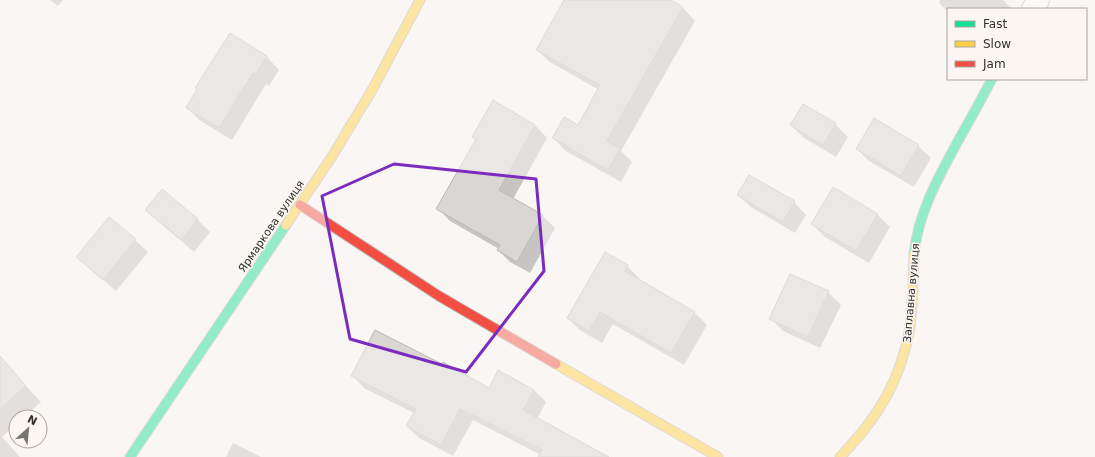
<svg xmlns="http://www.w3.org/2000/svg" width="1095" height="457" viewBox="0 0 1095 457" font-family="'DejaVu Sans',sans-serif">
<rect width="100%" height="100%" fill="#f9f6f3"/>
<!-- shadow -->
<g fill="#0003">
<polygon points="50,0 63,0 58,6"/>
<polygon points="566,0 669,0 683,8 695,21 621,151 632,162 621,182 566,151 553,138 578,126 599,90 550,62 537,50"/>
<polygon points="940,0 1003,0 1012,9 948,9 948,12 939,3"/>
<polygon points="230,34 267,57 279,70 269,86 266,84 232,140 199,120 187,107"/>
<polygon points="493,102 535,125 547,138 513,199 543,216 555,228 530,273 510,262 498,250 499,249 450,221 438,208 476,140 473,137"/>
<polygon points="803,105 835,124 848,137 836,157 804,138 791,125"/>
<polygon points="918,146 931,158 914,187 869,161 857,149"/>
<polygon points="833,189 878,215 890,227 869,263 825,237 812,224"/>
<polygon points="163,190 198,220 210,232 194,252 159,222 146,210"/>
<polygon points="738,195 794,202 806,215 795,233 751,207"/>
<polygon points="109,218 135,240 148,252 116,291 77,257"/>
<polygon points="627,266 640,279 639,280 695,313 707,325 684,365 613,324 602,343 580,330 568,318"/>
<polygon points="828,292 841,305 820,348 783,331 771,319"/>
<polygon points="6,365 41,402 24,417 16,417 16,424 2,437 20,457 0,457 0,370"/>
<polygon points="353,376 489,389 534,390 546,402 537,419 607,457 541,457 541,455 473,420 453,456 419,438 407,426 414,413 364,388"/>
<polygon points="233,443 261,457 226,457"/>
</g>
<!-- building -->
<g fill="#d9d6d4" stroke="#bcbab8">
<polygon points="564,0 671,0 683,7 607,141 620,149 608,170 552,138 564,117 578,125 600,85 536,50"/>
<polygon points="230,33 267,56 256,74 253,73 219,128 186,108 197,89 195,88"/>
<polygon points="493,100 535,125 499,190 543,215 517,262 497,250 500,245 436,209 476,139 472,137"/>
<polygon points="803,104 836,123 823,145 790,125"/>
<polygon points="874,118 919,145 901,176 856,149"/>
<polygon points="749,175 795,201 783,222 737,195"/>
<polygon points="833,187 878,214 856,251 811,224"/>
<polygon points="162,189 198,219 181,240 145,210"/>
<polygon points="109,217 136,239 103,280 76,257"/>
<polygon points="605,252 628,265 625,271 695,312 671,353 600,312 589,331 567,318"/>
<polygon points="790,274 829,291 808,337 769,319"/>
<polygon points="375,330 442,364 443,362 489,388 498,370 534,390 523,410 609,457 538,457 542,450 460,409 441,445 406,426 416,409 351,376"/>
<polygon points="0,356 26,386 0,409"/>
</g>
<g fill="none" stroke-linecap="round" stroke-linejoin="round">
<!-- street casing -->
<g stroke="#b9b7b5" stroke-width="24">
<polyline id="street" points="1033,9 1038,0"/>
</g>
<!-- fast casing -->
<g stroke="#b9b7b5" stroke-width="11">
<g id="fast">
<path d="M914,254C918,213 939,176 958,141C970,120 981,100 992,79"/>
<polyline points="130,457 286,225"/>
</g>
</g>
<!-- slow casing -->
<g stroke="#b9b7b5" stroke-width="11">
<g id="slow">
<polyline points="286,225 331,158 372,90 420,0"/>
<polyline points="556,364 718,457"/>
<path d="M840,457C877,419 901,381 910,327C913,303 913,278 914,254"/>
</g>
</g>
<!-- jam casing -->
<g stroke="#b9b7b5" stroke-width="11">
<polyline id="jam" points="300,205 439,296 556,364"/>
</g>
<!-- street -->
<use href="#street" stroke="#fefefd" stroke-width="22"/>
<!-- fast -->
<use href="#fast" stroke="#16e098" stroke-width="9"/>
<!-- slow -->
<use href="#slow" stroke="#ffcf43" stroke-width="9"/>
<!-- jam -->
<use href="#jam" stroke="#f24e42" stroke-width="9"/>
</g>
<!-- marked area -->
<path d="M0 0H1095V457H0ZM394,164L536,179L544,271L466,372L350,339L322,196Z" fill="#f9f6f3" fill-opacity=".55" fill-rule="evenodd"/>
<path fill="none" stroke="#7b2cbf" stroke-width="3" stroke-linejoin="round" d="M394,164L536,179L544,271L466,372L350,339L322,196Z"/>
<g text-anchor="middle" stroke-width="3" stroke-linejoin="round" paint-order="stroke">
<!-- street labels -->
<g font-size="11" fill="#302f2d" stroke="#fbf6f1">
<text transform="translate(271 226) rotate(-56)" y="4">Ярмаркова вулиця</text>
<text transform="translate(911 293) rotate(-85)" y="4">Заплавна вулиця</text>
</g>
</g>
<!-- legend -->
<rect x="947" y="8" width="140" height="72" fill="#fbf6f1" stroke="#aaa6a3"/>
<rect x="955" y="21" width="20" height="6" fill="#16e098" stroke="#aaa6a3"/>
<text x="983" y="28" font-size="12" fill="#302f2d">Fast</text>
<rect x="955" y="41" width="20" height="6" fill="#ffcf43" stroke="#aaa6a3"/>
<text x="983" y="48" font-size="12" fill="#302f2d">Slow</text>
<rect x="955" y="61" width="20" height="6" fill="#f24e42" stroke="#aaa6a3"/>
<text x="983" y="68" font-size="12" fill="#302f2d">Jam</text>
<!-- north arrow -->
<g transform="translate(28 429) rotate(27)"><circle r="19" fill="#fbf6f1" stroke="#aaa6a3"/>
<path d="M0-3L7 15L0 10L-7 15Z" fill="#767572"/>
<text y="-6" font-size="11" font-weight="bold" text-anchor="middle" fill="#302f2d">N</text>
</g>
</svg>
